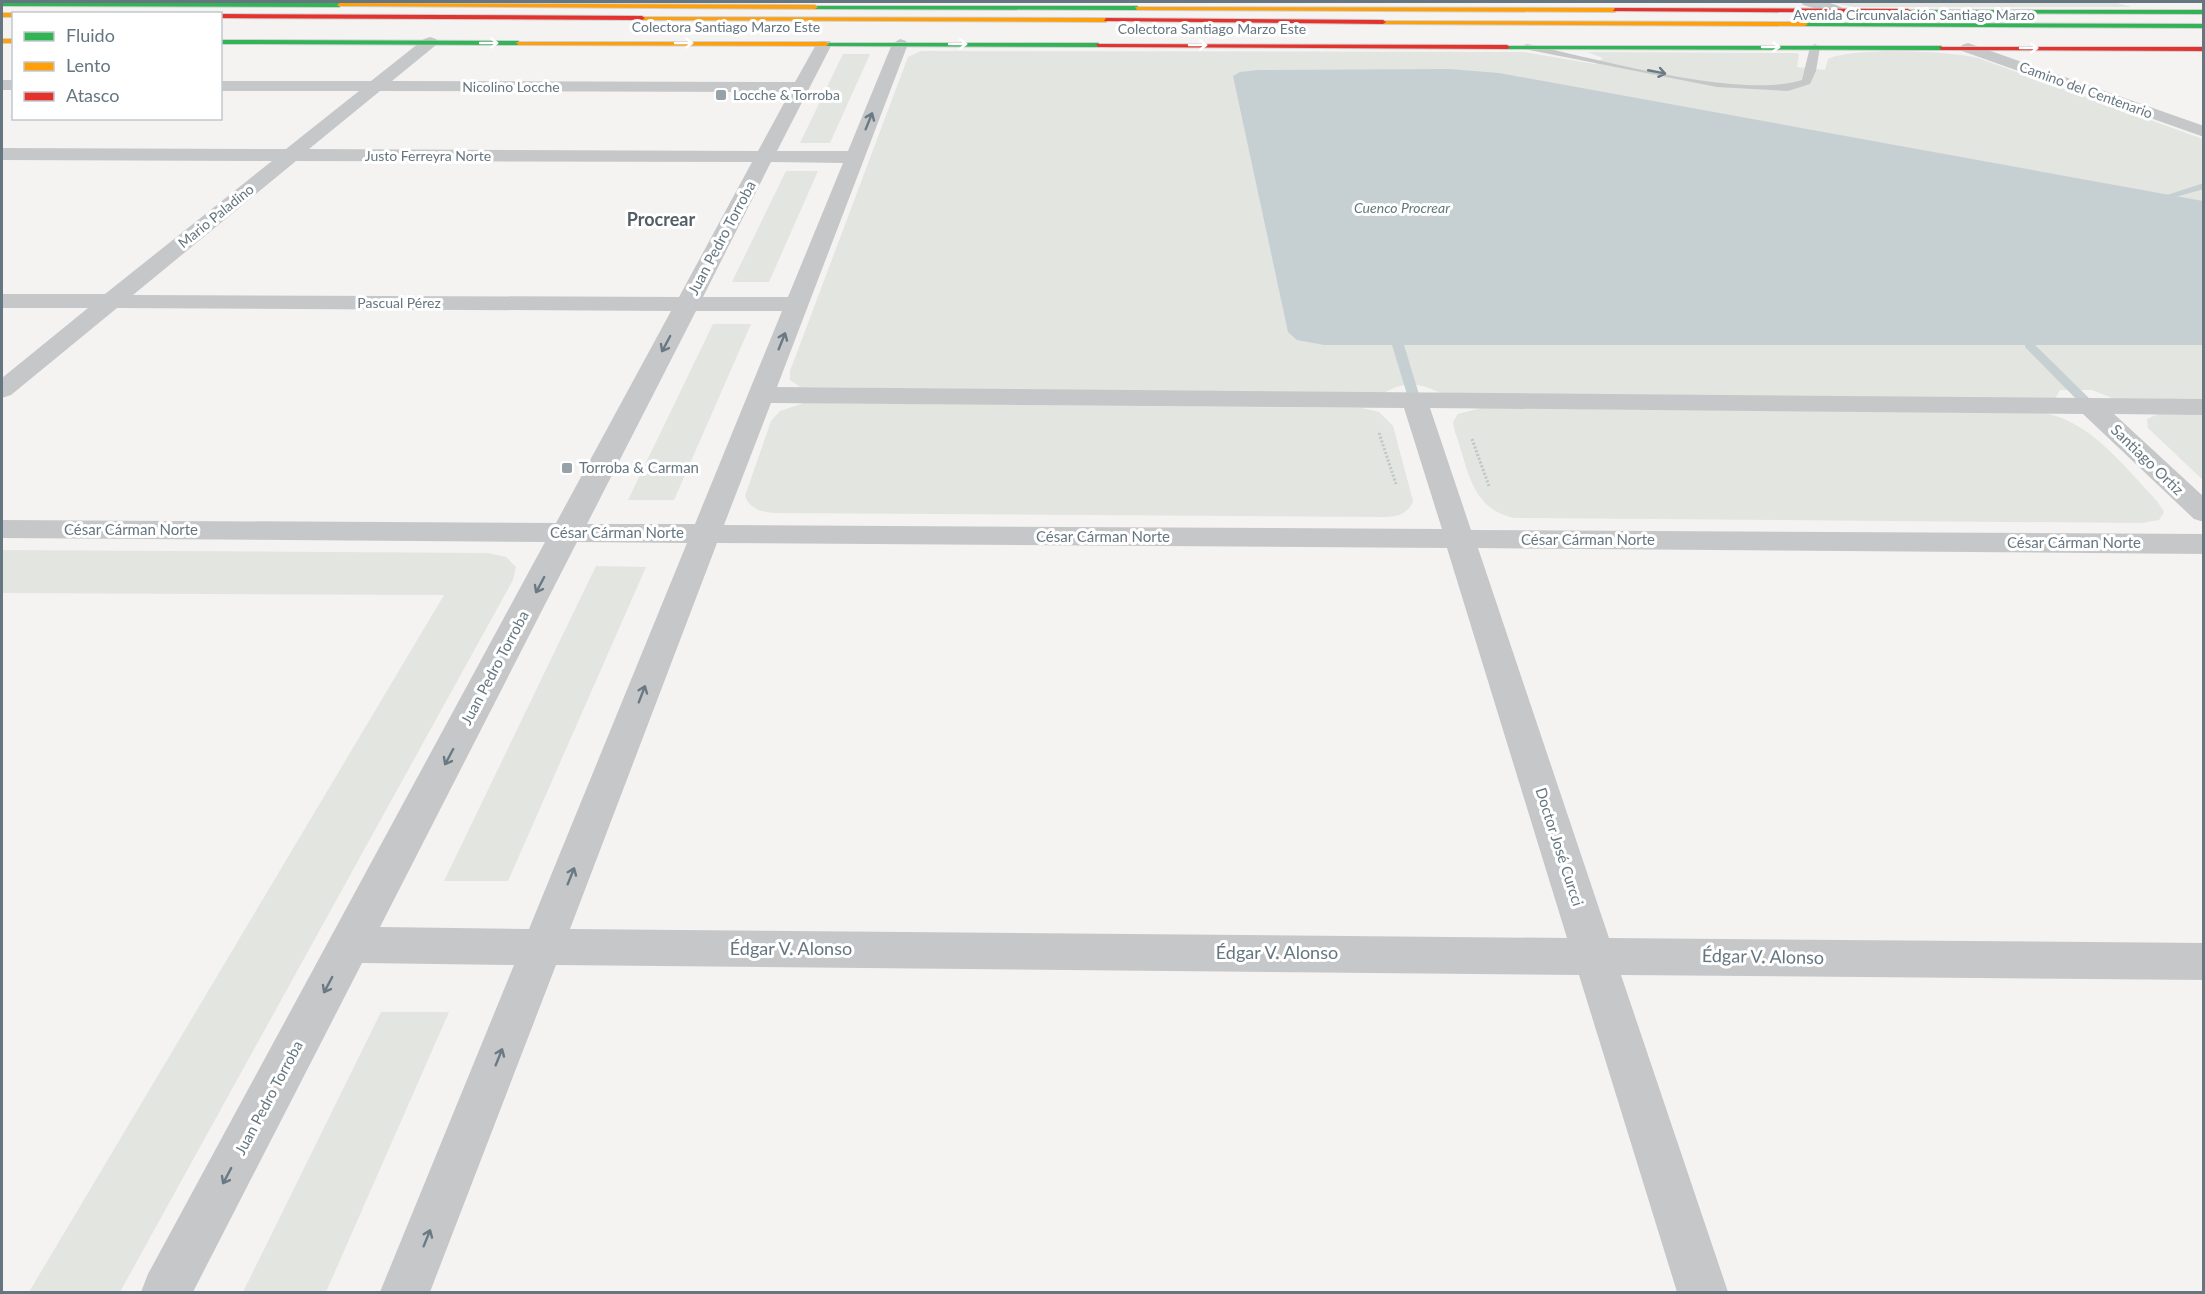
<svg xmlns="http://www.w3.org/2000/svg" width="2205" height="1294" viewBox="0 0 2205 1294" font-family="Lato,sans-serif">
<rect width="100%" height="100%" fill="#f4f3f2"/>
<!-- green -->
<g fill="#e2e5e0">
<polygon points="1828,2 2113,2 2132,7 1854,7"/>
<path d="M921,51L1524,52L1595,64L1603,58L1587,52L1796,53L1799,54L1797,67L1825,70L1828,59C1853,47 1950,51 1978,58L2203,139V400H2117L2092,390H2060L2055,399L1442,394C1421,383 1404,380 1383,394L800,387L790,380V371L908,57Z"/>
<polygon points="843,54 870,54 830,143 800,143"/>
<polygon points="786,171 818,171 769,282 732,282"/>
<polygon points="713,324 751,324 674,500 628,500"/>
<path d="M804,403L1362,408L1379,412L1393,426L1413,501C1408,515 1395,517 1382,517L774,513C761,512 750,509 745,496L771,421L780,411Z"/>
<path d="M1481,408L2045,413C2093,423 2124,467 2157,501L2164,512L2159,520L2142,523L1514,518C1470,508 1469,470 1455,432L1453,422L1458,414Z"/>
<polygon points="2158,414 2203,414 2203,480 2148,428 2147,419"/>
<polygon points="2,550 488,553 506,557 516,567 513,580 120,1292 29,1292 444,595 2,593"/>
<polygon points="596,566 646,567 508,881 444,881"/>
<polygon points="381,1012 449,1012 326,1292 243,1292"/>
</g>
<!-- water -->
<polygon fill="#c6d0d2" points="1449,69 1499,73 2203,201 2203,345 1324,345 1297,340 1288,332 1233,76 1240,72 1258,70"/>
<g fill="none" stroke-linecap="round" stroke-linejoin="round">
<!-- stream -->
<g fill="#c6d0d2" fill-rule="evenodd">
<polygon points="2204,183 2204,189 2172,198 2167,195"/>
<polygon points="1398,342 1404,345 1421,401 1419,404 1411,404 1409,401 1392,345"/>
<polygon points="2029,342 2033,343 2095,404 2095,410 2087,410 2025,347 2025,343"/>
</g>
<!-- fast casing -->
<g stroke="#cfd0d0" stroke-width="2">
<g id="fast">
<polygon points="2,2 339,3 342,5 339,7 2,6"/>
<polygon points="813,6 1137,6 1140,8 1137,10 815,9"/>
<polygon points="1906,10 2204,10 2204,14 1908,13"/>
<polygon points="1803,23 2204,24 2204,28 1805,26"/>
<polygon points="220,40 518,41 521,43 518,45 220,44"/>
<polygon points="824,43 1098,43 1101,45 1098,47 826,46"/>
<polygon points="1505,46 1941,46 1944,48 1941,50 1507,49"/>
</g>
</g>
<!-- slow casing -->
<g stroke="#cfd0d0" stroke-width="2">
<g id="slow">
<polygon points="339,3 815,5 818,7 815,9 337,6"/>
<polygon points="1135,7 1615,8 1618,10 1615,12 1137,10"/>
<polygon points="2,13 14,13 15,14 14,17 2,17"/>
<polygon points="640,17 1106,18 1109,20 1106,22 642,20"/>
<polygon points="1381,21 1805,22 1808,24 1805,26 1383,24"/>
<rect x="2" y="39" width="12" height="4"/>
<polygon points="516,42 826,42 829,44 826,46 518,45"/>
</g>
</g>
<!-- jam casing -->
<g stroke="#cfd0d0" stroke-width="2">
<g id="jam">
<polygon points="1615,8 1908,9 1911,11 1908,13 1613,11"/>
<polygon points="220,14 642,16 645,18 642,20 220,18"/>
<polygon points="1106,18 1383,20 1386,22 1383,24 1104,21"/>
<polygon points="1096,44 1507,45 1510,47 1507,49 1098,47"/>
<polygon points="1939,47 2204,47 2204,51 1941,50"/>
</g>
</g>
<!-- path -->
<g stroke="#c4c5c6" stroke-width="3" stroke-dasharray="2 2" stroke-linecap="butt">
<polyline points="1379,433 1396,484"/>
<polyline points="1472,439 1489,486"/>
</g>
<!-- lane -->
<path fill="#c6c7c8" fill-rule="evenodd" d="M1527,44C1594,58 1741,100 1802,80L1810,47L1815,44L1820,47L1816,71L1810,84L1788,91L1717,87L1524,49V45Z"/>
<!-- street -->
<g fill="#c6c7c8" fill-rule="evenodd">
<path d="M1801,2C1815,1 1836,1 1846,11L1839,15L1803,5Z"/>
<path d="M430,37L436,39L438,42L436,45L392,81L795,82L818,41H830L832,44L777,151H848L892,44L900,39L906,41L908,44L777,387L2204,399V415L2114,414L2204,497V522L2194,519L2083,414L1430,408L1471,530L2204,534V554L1478,548L1609,938L2204,943V980L1621,975L1728,1292H1677L1579,975L556,965L430,1292H380L514,965L362,963L193,1292H141L148,1274L545,542L2,538V520L556,523L671,311L117,308L11,395L2,398V378L88,308H2V294H105L272,161L2,160V148L286,149L359,91H220V81H371L424,39ZM380,91L790,92L758,151L309,149ZM296,161L752,162L679,297L133,295ZM771,162L843,163L788,297H703ZM696,311H782L695,524H587ZM771,403L1404,408L1442,529L724,525ZM577,542L687,543L529,929L380,927ZM717,543L1447,548L1567,938L570,929Z"/>
<polygon points="1968,43 2204,126 2204,137 1962,51 1960,48 1962,45"/>
<rect x="2" y="80" width="12" height="10"/>
</g>
<!-- fast -->
<use href="#fast" fill="#30b455" fill-rule="evenodd"/>
<!-- slow -->
<use href="#slow" fill="#ff9f0a" fill-rule="evenodd"/>
<!-- jam -->
<use href="#jam" fill="#e5322d" fill-rule="evenodd"/>
</g>
<!-- one-way arrows -->
<defs><path id="oneway-shaft" d="M-6 0H5M1.5-3L5.5 0L1.5 3" fill="none" stroke-width="1.6" stroke-linecap="round" stroke-linejoin="round" transform="scale(1.5)"/></defs>
<g stroke="#fff">
<use href="#oneway-shaft" transform="translate(489 43)"/>
<use href="#oneway-shaft" transform="translate(684 43)"/>
<use href="#oneway-shaft" transform="translate(958 44)"/>
<use href="#oneway-shaft" transform="translate(1198 45)"/>
<use href="#oneway-shaft" transform="translate(1771 47)"/>
<use href="#oneway-shaft" transform="translate(2029 48)"/>
</g>
<g stroke="#6a7a84">
<use href="#oneway-shaft" transform="translate(1657 72) rotate(11)"/>
<use href="#oneway-shaft" transform="translate(869 121) rotate(-68)"/>
<use href="#oneway-shaft" transform="translate(782 341) rotate(-68)"/>
<use href="#oneway-shaft" transform="translate(666 344) rotate(118)"/>
<use href="#oneway-shaft" transform="translate(540 585) rotate(118)"/>
<use href="#oneway-shaft" transform="translate(642 694) rotate(-69)"/>
<use href="#oneway-shaft" transform="translate(449 757) rotate(118)"/>
<use href="#oneway-shaft" transform="translate(571 876) rotate(-68)"/>
<use href="#oneway-shaft" transform="translate(328 985) rotate(118)"/>
<use href="#oneway-shaft" transform="translate(499 1057) rotate(-68)"/>
<use href="#oneway-shaft" transform="translate(227 1176) rotate(118)"/>
<use href="#oneway-shaft" transform="translate(427 1238) rotate(-68)"/>
</g>
<!-- markers -->
<g fill="#97a2a8" stroke="#fff" stroke-width="2">
<rect x="715" y="89" width="12" height="12" rx="3"/>
<rect x="561" y="462" width="12" height="12" rx="3"/>
</g>
<g text-anchor="middle" stroke-width="6" stroke-linejoin="round" paint-order="stroke">
<!-- far-street labels -->
<g font-size="14" fill="#657680" stroke="#fff">
<text x="1914" y="20">Avenida Circunvalación Santiago Marzo</text>
<text x="726" y="32">Colectora Santiago Marzo Este</text>
<text x="1212" y="34">Colectora Santiago Marzo Este</text>
<text x="511" y="92">Nicolino Locche</text>
<text transform="translate(2086 90) rotate(20)" y="5">Camino del Centenario</text>
<text x="428" y="161">Justo Ferreyra Norte</text>
<text transform="translate(216 216) rotate(-39)" y="5">Mario Paladino</text>
<text x="399" y="308">Pascual Pérez</text>
</g>
<!-- far-poi labels -->
<g font-size="14" fill="#657680" stroke="#fff" text-anchor="start">
<text x="733" y="100">Locche &amp; Torroba</text>
</g>
<!-- far-water labels -->
<g font-size="14" font-style="italic" fill="#61787e" stroke="#fff">
<text x="1402" y="213">Cuenco Procrear</text>
</g>
<!-- street labels -->
<g font-size="15" fill="#657680" stroke="#fff">
<text transform="translate(722 238) rotate(-62)" y="5">Juan Pedro Torroba</text>
<text transform="translate(2147 460) rotate(44)" y="5">Santiago Ortiz</text>
<text x="131" y="535">César Cárman Norte</text>
<text x="617" y="538">César Cárman Norte</text>
<text x="1103" y="542">César Cárman Norte</text>
<text x="1588" y="545">César Cárman Norte</text>
<text x="2074" y="548">César Cárman Norte</text>
<text transform="translate(495 668) rotate(-62)" y="5">Juan Pedro Torroba</text>
<text transform="translate(1559 847) rotate(72)" y="5">Doctor José Curcci</text>
<text transform="translate(269 1098) rotate(-62)" y="5">Juan Pedro Torroba</text>
</g>
<!-- poi labels -->
<g font-size="15" fill="#657680" stroke="#fff" text-anchor="start">
<text x="579" y="473">Torroba &amp; Carman</text>
</g>
<!-- far-district labels -->
<g font-size="18" font-weight="bold" fill="#535f66" stroke="#fff">
<text x="661" y="226">Procrear</text>
</g>
<!-- near-street labels -->
<g font-size="18" fill="#657680" stroke="#fff">
<text x="791" y="955">Édgar V. Alonso</text>
<text x="1277" y="959">Édgar V. Alonso</text>
<text transform="translate(1763 957) rotate(1)" y="6">Édgar V. Alonso</text>
</g>
</g>
<!-- border -->
<rect width="2205" height="1294" fill="none" stroke="#657680" stroke-width="6"/>
<!-- legend -->
<rect x="12" y="12" width="210" height="108" fill="#ffffff" stroke="#c1c8cc" stroke-width="1.5"/>
<rect x="24" y="32" width="30" height="9" fill="#30b455" stroke="#c1c8cc" stroke-width="1.5"/>
<text x="66" y="42" font-size="18" fill="#657680">Fluido</text>
<rect x="24" y="62" width="30" height="9" fill="#ff9f0a" stroke="#c1c8cc" stroke-width="1.5"/>
<text x="66" y="72" font-size="18" fill="#657680">Lento</text>
<rect x="24" y="92" width="30" height="9" fill="#e5322d" stroke="#c1c8cc" stroke-width="1.5"/>
<text x="66" y="102" font-size="18" fill="#657680">Atasco</text>
</svg>
